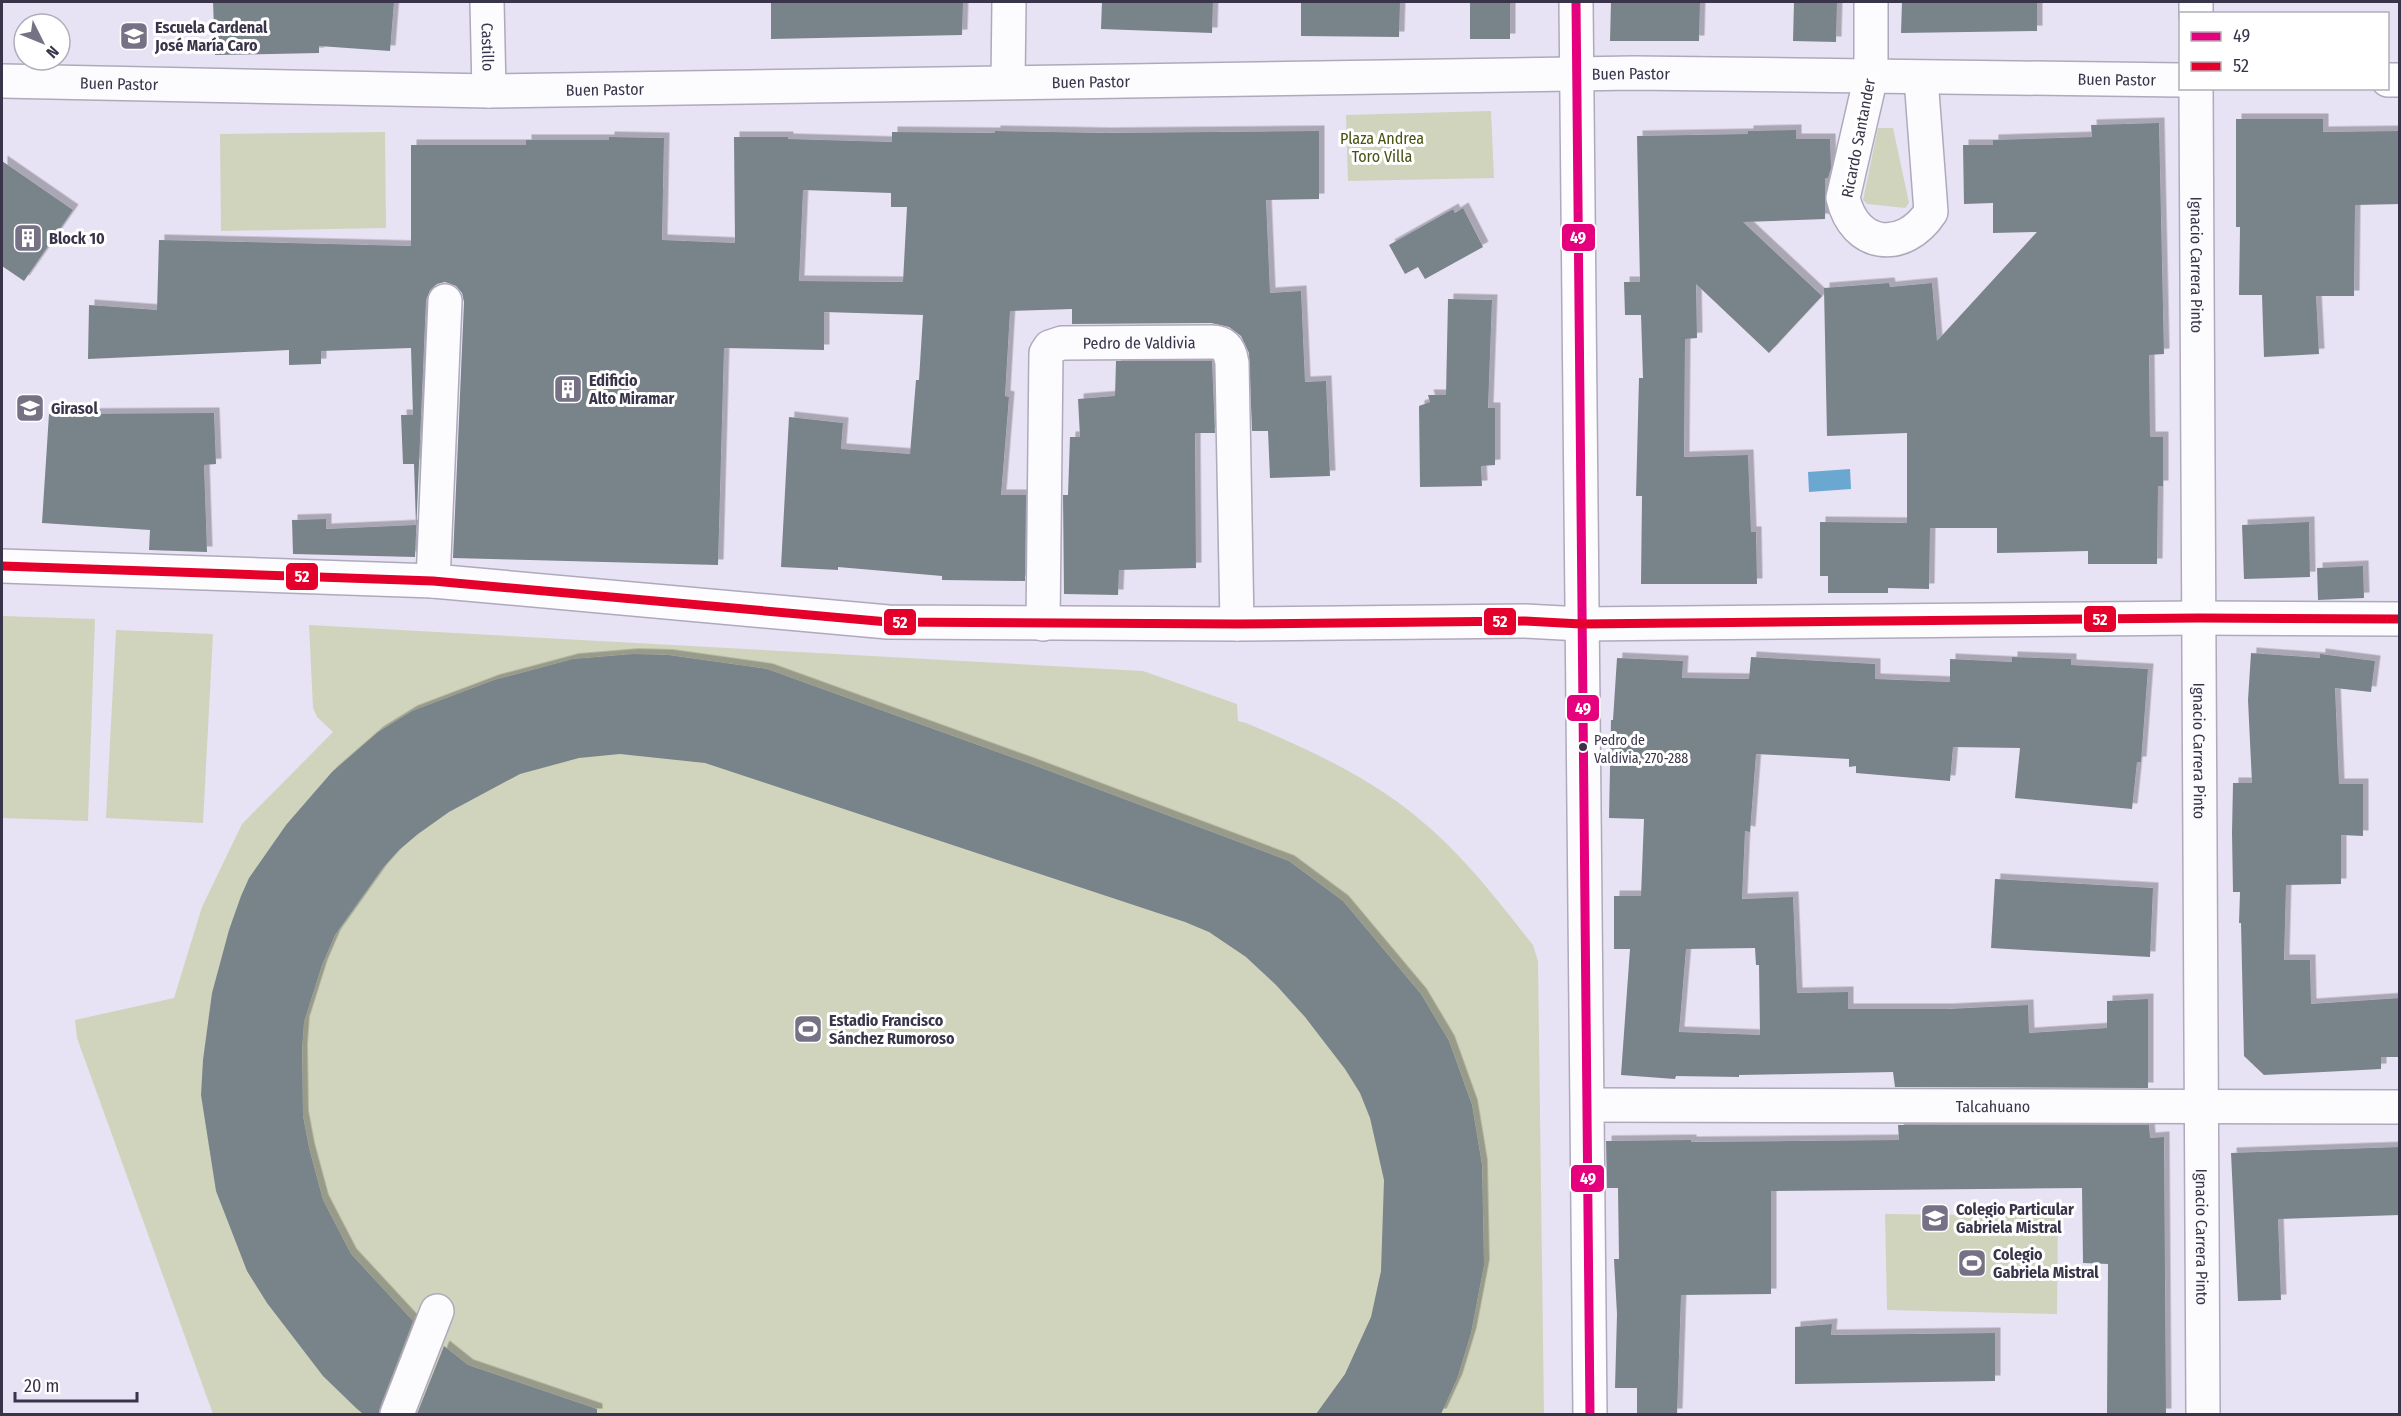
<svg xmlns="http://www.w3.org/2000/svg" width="2401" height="1416" font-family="'Fira Sans Condensed',sans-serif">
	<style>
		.green { fill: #d0d4bc }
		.water { fill: #6ba8d1 }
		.building { fill: #79848a; fill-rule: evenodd; filter: url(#shadow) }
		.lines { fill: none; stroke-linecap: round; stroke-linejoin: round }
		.minor-casing { stroke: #afa9bc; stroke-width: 36 }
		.minor { stroke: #fcfbfe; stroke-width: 33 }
		.bus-1-casing { stroke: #fff; stroke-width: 14 }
		.bus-2-casing { stroke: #fff; stroke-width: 14 }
		.bus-1 { stroke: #e5007d; stroke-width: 9 }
		.bus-2 { stroke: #e4002b; stroke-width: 9 }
		.bus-dot { fill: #3a344a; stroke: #fff; stroke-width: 2 }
		.labels { text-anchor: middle; stroke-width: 6; stroke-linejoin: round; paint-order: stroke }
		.bus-label { font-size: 14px; fill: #3a344a; stroke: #fff; text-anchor: start }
		.poi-label { font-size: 16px; font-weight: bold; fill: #3a344a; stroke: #fff; text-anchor: start }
		.street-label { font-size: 16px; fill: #3a344a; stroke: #fff }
		.park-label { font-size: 16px; fill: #495313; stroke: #fff }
		.line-badge { stroke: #fff; stroke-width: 2 }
		.badge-label { font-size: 16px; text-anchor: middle; font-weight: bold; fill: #fff }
	</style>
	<defs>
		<filter id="shadow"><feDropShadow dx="5.5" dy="-5.5" stdDeviation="0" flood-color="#0004"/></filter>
	</defs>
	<rect width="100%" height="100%" fill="#e8e2f5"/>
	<g class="green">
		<polygon points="1491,111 1494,178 1348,181 1346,115"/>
		<polygon points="1878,128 1893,128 1909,203 1905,208 1867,204 1863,200"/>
		<polygon points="385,132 386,228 221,231 220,134"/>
		<polygon points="2,616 95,619 88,821 2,818"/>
		<path d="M309 625 1143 671 1237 704 1238 721 1246 723C1311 750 1378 781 1431 829 1466 860 1496 898 1525 935L1533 945 1538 961 1544 1414H213L77 1038 75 1020 174 998 202 907 242 824 333 732 317 717 313 708Z"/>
		<polygon points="116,630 213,634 203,823 106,818"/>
		<polygon points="1885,1214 2058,1216 2057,1314 1887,1310"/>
	</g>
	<polygon class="water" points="1850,469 1851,489 1809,492 1808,472"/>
	<g class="building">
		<polygon points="213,2 394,2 390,51 319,46 319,53 215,55"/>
		<polygon points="771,2 963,2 962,35 771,39"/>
		<polygon points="1102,2 1213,2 1212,33 1101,29"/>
		<polygon points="1301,2 1400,2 1399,37 1301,36"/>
		<rect x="1470" y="2" width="40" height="37"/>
		<polygon points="1611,2 1700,2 1699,41 1610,41"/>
		<polygon points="1794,2 1837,2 1836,42 1793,41"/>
		<polygon points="1902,2 2037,2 2037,31 1901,33"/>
		<polygon points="2236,119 2323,119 2323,132 2400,131 2400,204 2355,205 2354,296 2316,296 2319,354 2264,357 2262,295 2239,295 2240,227 2236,227"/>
		<polygon points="2159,123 2164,354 2149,355 2150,437 2163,437 2163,486 2158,486 2157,564 2088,564 2088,551 1997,553 1997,528 1930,528 1929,589 1888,588 1888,593 1828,593 1828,576 1820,576 1820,522 1907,523 1907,433 1827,436 1824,288 1889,283 1890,287 1932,283 1937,341 2037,232 1993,233 1993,203 1964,204 1963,145 1993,145 1993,140 2092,137 2091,125"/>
		<polygon points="1796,130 1796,139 1830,139 1831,168 1828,178 1825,178 1825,219 1743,222 1822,296 1769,353 1696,284 1697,338 1685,339 1684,457 1748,455 1751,532 1756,532 1757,584 1641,584 1642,496 1636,496 1639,378 1643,378 1641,315 1625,315 1624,282 1640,282 1637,136 1748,134 1748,131"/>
		<path d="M995 131 1105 133 1319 131V199L1266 200 1270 293 1301 291 1305 382 1326 381 1330 476 1270 478 1268 431H1252L1249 353 1241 336 1229 327 1211 323 1072 324V309L1010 311 1005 396 1009 397 1001 495H1026L1025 581 942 580V576L838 567V570L781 567 789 417 843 423 841 449 910 454 916 380H919L923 315 824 312V350L724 348 718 565 453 558 464 302 462 293 456 286 445 282 437 284 430 290 426 300 415 557 293 554 292 520 326 519V529L416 525 414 464H403L401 415H413L411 348 321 351V364L289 365V350L88 359 89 305 157 310 159 240 411 246V145H526V140H609V137L664 138 662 240 735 243 734 137H788V139L892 142V132L995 133ZM803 190 891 193V207H907L903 282 799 281Z"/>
		<polygon points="2,161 73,210 24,281 2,266"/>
		<polygon points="1463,208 1483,247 1425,279 1418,267 1405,274 1389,245 1453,209 1455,213"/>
		<polygon points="1448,299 1492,300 1488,408 1495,408 1495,465 1481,466 1482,486 1420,487 1419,406 1430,402 1428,395 1446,395"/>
		<polygon points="1116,361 1212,361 1215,433 1195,433 1196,568 1119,570 1118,595 1064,594 1063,495 1068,495 1070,437 1080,437 1078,399 1115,396"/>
		<polygon points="214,413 216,464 204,465 207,552 149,550 150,530 42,523 49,414"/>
		<polygon points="2309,522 2310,577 2244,579 2242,525"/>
		<polygon points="2363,566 2364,598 2318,600 2317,568"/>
		<polygon points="2251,653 2320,658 2320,654 2375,661 2371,692 2335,688 2339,784 2363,784 2363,836 2341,835 2341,884 2286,885 2284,960 2310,960 2311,1004 2400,998 2400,1057 2381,1057 2381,1069 2264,1075 2244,1056 2241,923 2239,923 2240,892 2233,892 2232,833 2233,783 2252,783 2248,700"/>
		<polygon points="633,654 668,655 767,669 1028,763 1289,861 1343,901 1421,994 1449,1041 1472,1105 1482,1165 1484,1265 1471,1333 1457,1379 1441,1414 1316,1414 1345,1374 1371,1317 1381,1271 1384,1180 1370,1118 1360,1093 1345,1069 1305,1017 1276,985 1246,957 1209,932 1185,922 705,763 620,754 579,758 520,774 449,812 418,834 399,850 382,869 335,935 322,965 304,1022 302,1049 303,1116 309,1148 323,1200 351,1254 413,1321 380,1407 379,1414 363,1414 356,1408 323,1376 267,1303 247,1271 216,1191 201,1095 203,1060 212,993 229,930 241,896 249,878 286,825 332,772 378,732 412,711 494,680 573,659"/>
		<path d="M1751 657 1875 664V679L1950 682V659L2012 662V657L2071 659V665L2148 669 2141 762H2137L2132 809 2015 798 2020 748 1953 747 1950 781 1856 773V766L1849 767V759L1756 754 1750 832 1745 831 1742 899 1793 897 1797 993 1848 992V1009H1948L2028 1005 2029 1033 2107 1028V1001L2148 999V1088L1895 1087 1893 1072 1739 1075V1077L1676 1076 1675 1079 1621 1075 1630 949H1614V896H1641L1644 819 1609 818 1611 720H1613L1617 658 1683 661 1682 678 1749 679ZM1755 948 1756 965H1759L1760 1035 1679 1032 1686 949Z"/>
		<polygon points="1995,879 2153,888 2150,957 1991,948"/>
		<polygon points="1898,1125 2149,1125 2150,1138 2164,1137 2166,1414 2107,1414 2108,1264 2083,1263 2082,1188 1771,1191 1771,1294 1681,1295 1677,1414 1637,1414 1637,1388 1615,1388 1617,1314 1614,1259 1619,1259 1618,1188 1607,1188 1606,1141 1691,1140 1691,1142 1899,1140"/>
		<polygon points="2400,1147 2400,1215 2278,1219 2281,1300 2238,1301 2231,1153"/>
		<polygon points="1832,1324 1831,1335 1995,1333 1995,1381 1795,1384 1795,1327"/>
		<polygon points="444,1346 468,1365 597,1409 597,1414 417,1414"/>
	</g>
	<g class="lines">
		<g class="minor-casing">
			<g id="minor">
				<path id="s1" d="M487 2 489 91"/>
				<polyline points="1576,2 1590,1414"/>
				<path d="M1871 2V76L1843 198C1855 249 1904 253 1931 212L1921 78"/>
				<polyline points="2196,2 2196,14"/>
				<polyline points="2388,80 2400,80"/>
				<path id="s2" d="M2 81 489 91 1634 73 2180 80"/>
				<polyline points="1008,82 1009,2"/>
				<path id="s3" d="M2196 88 2203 1414"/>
				<polyline points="2,566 433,581 888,622 1237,624 1525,621 1581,624 2199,618 2400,619"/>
				<polyline points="433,581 445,301"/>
				<path id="s4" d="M1043 624 1046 353 1050 347 1062 343 1211 342C1225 342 1230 350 1232 363L1237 624"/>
				<path id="s5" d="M1588 1105 2400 1107"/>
				<polyline points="397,1414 437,1311"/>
			</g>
		</g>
		<use href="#minor" class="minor"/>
		<g class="bus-1-casing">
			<polyline id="bus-1" points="1576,2 1590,1414"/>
		</g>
		<g class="bus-2-casing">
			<polyline id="bus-2" points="2,566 433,581 888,622 1237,624 1525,621 1581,624 2199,618 2400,619"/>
		</g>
		<use href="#bus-1" class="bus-1"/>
		<use href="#bus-2" class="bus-2"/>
	</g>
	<defs>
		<g id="school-square" transform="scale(1.5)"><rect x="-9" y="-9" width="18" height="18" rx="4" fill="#777186" stroke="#fff"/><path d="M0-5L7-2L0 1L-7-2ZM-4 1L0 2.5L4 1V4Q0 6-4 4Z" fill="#fff"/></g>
		<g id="building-square" transform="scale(1.5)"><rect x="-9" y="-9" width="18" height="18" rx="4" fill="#777186" stroke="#fff"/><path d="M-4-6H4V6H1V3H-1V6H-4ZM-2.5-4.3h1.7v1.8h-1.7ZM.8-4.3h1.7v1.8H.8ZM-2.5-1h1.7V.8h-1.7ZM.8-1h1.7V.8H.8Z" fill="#fff"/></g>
		<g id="stadium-square" transform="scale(1.5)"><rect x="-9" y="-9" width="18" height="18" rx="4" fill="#777186" stroke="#fff"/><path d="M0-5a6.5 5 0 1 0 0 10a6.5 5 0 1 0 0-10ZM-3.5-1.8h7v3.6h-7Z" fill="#fff"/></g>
	</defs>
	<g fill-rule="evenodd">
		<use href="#school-square" x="134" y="36"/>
		<use href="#building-square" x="28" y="238"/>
		<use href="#building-square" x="568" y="389"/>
		<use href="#school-square" x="30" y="408"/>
		<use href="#stadium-square" x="808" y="1029"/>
		<use href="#school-square" x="1935" y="1218"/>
		<use href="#stadium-square" x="1972" y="1263"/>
	</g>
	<circle class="bus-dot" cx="1583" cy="747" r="5"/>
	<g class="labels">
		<g class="bus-label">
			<text x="1594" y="745">Pedro de<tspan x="1594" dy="18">Valdivia, 270-288</tspan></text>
		</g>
		<g class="poi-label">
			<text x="155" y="33">Escuela Cardenal<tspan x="155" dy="18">José María Caro</tspan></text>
			<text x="49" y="244">Block 10</text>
			<text x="589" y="386">Edificio<tspan x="589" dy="18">Alto Miramar</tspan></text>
			<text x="51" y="414">Girasol</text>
			<text x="829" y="1026">Estadio Francisco<tspan x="829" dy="18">Sánchez Rumoroso</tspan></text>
			<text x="1956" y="1215">Colegio Particular<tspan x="1956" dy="18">Gabriela Mistral</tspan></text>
			<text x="1993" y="1260">Colegio<tspan x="1993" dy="18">Gabriela Mistral</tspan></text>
		</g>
		<g class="street-label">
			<text dy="6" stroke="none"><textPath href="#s1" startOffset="45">Castillo</textPath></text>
			<text dy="6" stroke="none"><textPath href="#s2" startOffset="1629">Buen Pastor</textPath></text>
			<text dy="6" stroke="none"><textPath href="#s2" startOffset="2115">Buen Pastor</textPath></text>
			<text dy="6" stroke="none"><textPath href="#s2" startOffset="1089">Buen Pastor</textPath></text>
			<text dy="6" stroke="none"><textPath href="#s2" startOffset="117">Buen Pastor</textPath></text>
			<text dy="6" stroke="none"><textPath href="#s2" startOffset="603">Buen Pastor</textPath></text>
			<text transform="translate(1858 138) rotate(-79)" y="6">Ricardo Santander</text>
			<text dy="6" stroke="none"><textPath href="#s3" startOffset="177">Ignacio Carrera Pinto</textPath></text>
			<text dy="6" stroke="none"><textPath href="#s4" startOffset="368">Pedro de Valdivia</textPath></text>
			<text dy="6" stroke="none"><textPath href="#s3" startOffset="663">Ignacio Carrera Pinto</textPath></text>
			<text dy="6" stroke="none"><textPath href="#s5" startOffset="405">Talcahuano</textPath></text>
			<text dy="6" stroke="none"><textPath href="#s3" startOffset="1149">Ignacio Carrera Pinto</textPath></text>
		</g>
		<g class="park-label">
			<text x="1382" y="144">Plaza Andrea<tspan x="1382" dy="18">Toro Villa</tspan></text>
		</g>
	</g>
	<g class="line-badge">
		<rect x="1561" y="223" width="35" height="29" rx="6" fill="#e5007d"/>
		<rect x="285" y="562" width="34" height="29" rx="6" fill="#e4002b"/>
		<rect x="2083" y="605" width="34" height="28" rx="6" fill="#e4002b"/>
		<rect x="1483" y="607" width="34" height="29" rx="6" fill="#e4002b"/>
		<rect x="883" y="608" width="34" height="28" rx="6" fill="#e4002b"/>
		<rect x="1566" y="694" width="34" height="28" rx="6" fill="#e5007d"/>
		<rect x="1570" y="1164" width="35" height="29" rx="6" fill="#e5007d"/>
	</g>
	<g class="badge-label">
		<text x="1578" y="243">49</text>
		<text x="302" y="582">52</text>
		<text x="2100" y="625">52</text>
		<text x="1500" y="627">52</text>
		<text x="900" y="628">52</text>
		<text x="1583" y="714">49</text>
		<text x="1588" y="1184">49</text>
	</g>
	<rect width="2401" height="1416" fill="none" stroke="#3a344a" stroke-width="6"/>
	<rect x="2179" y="12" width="210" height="78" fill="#ffffff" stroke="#b0aeb7" stroke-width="1.5"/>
	<rect x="2191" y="32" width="30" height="9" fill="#e5007d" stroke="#b0aeb7" stroke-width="1.5"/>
	<text x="2233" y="42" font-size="18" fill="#3a344a">49</text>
	<rect x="2191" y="62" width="30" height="9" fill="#e4002b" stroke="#b0aeb7" stroke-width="1.5"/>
	<text x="2233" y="72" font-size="18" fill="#3a344a">52</text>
	<g transform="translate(42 42) rotate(133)"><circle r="28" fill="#ffffff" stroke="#b0aeb7" stroke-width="1.5"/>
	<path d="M0-4.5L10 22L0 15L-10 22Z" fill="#777186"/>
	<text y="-9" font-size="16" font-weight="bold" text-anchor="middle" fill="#3a344a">N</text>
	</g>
	<path d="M15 1392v9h122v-9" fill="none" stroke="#3a344a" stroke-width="3"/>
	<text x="24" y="1392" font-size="18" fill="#3a344a" stroke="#ffffff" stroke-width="4.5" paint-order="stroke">20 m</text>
</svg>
